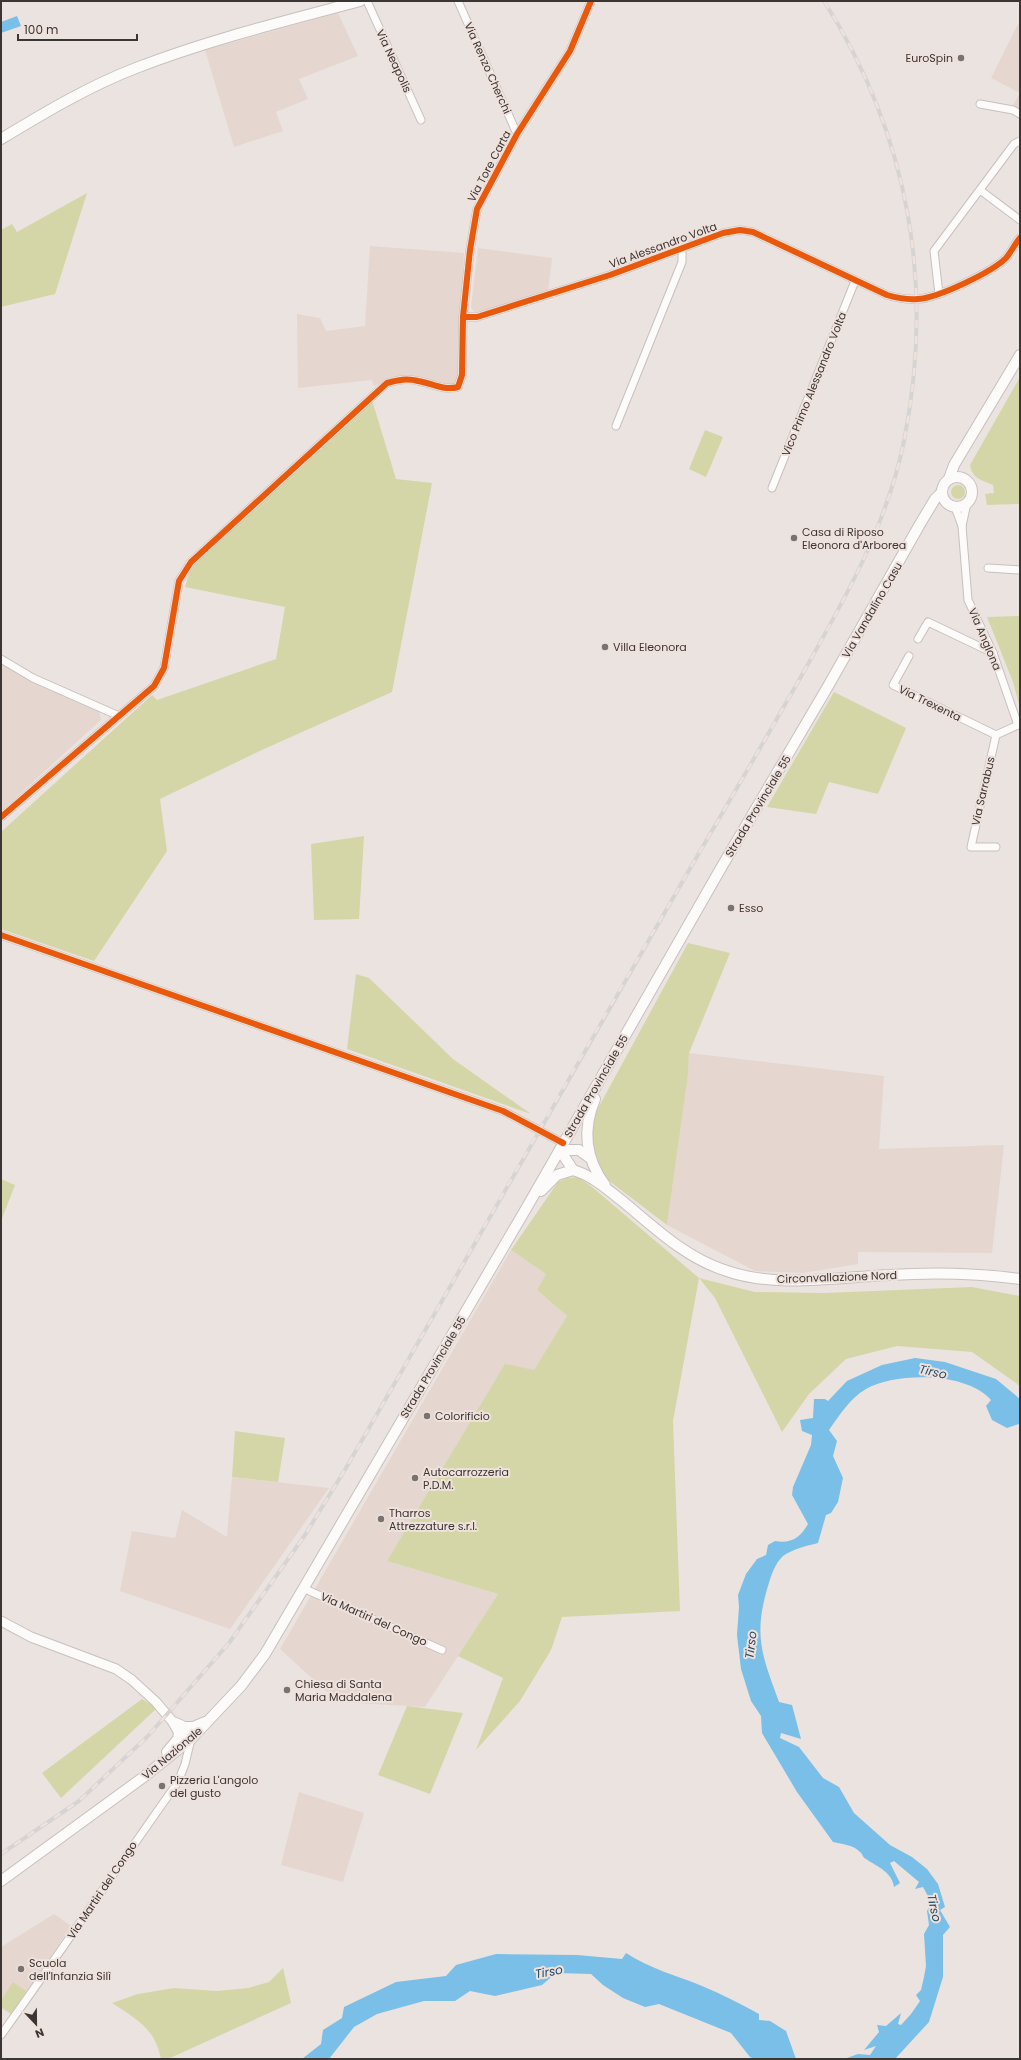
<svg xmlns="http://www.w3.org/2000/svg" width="1021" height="2060" font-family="Poppins,sans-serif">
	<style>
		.built { fill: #e6d6d0 }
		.green { fill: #d4d6a8 }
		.water { fill: #79bfe7 }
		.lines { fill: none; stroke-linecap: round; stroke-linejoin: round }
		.minor-casing { stroke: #c6c0be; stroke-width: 9 }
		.tertiary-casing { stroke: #c6c0be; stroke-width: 11 }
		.secondary-casing { stroke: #c6c0be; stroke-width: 12 }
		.minor { stroke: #fcfbfa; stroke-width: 7 }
		.tertiary { stroke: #fcfbfa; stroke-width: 9 }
		.secondary { stroke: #fcfbfa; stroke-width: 10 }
		.rail-casing { stroke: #d6d4d3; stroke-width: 4 }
		.rail { stroke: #efe1dc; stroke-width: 2.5; stroke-dasharray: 8; stroke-linecap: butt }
		.cycleway-casing { stroke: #efe1dc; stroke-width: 8 }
		.cycleway { stroke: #e8590c; stroke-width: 6 }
		.poi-dot { fill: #797370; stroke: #efe1dc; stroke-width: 1.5 }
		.labels { text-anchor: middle; stroke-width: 4; stroke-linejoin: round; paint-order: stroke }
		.poi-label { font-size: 11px; fill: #3b3634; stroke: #efe1dc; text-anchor: start }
		.street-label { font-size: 11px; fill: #3b3634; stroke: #efe1dc }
		.water-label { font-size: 12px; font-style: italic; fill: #234d66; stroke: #efe1dc }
	</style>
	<rect width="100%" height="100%" fill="#ebe3e0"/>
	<g class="built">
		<polygon points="338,13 358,56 299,79 308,99 276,112 283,131 234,147 205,50"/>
		<polygon points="1020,20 1020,111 1012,107 1020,93 991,78"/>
		<polygon points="370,246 464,253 459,373 454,385 444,387 416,376 394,377 374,386 372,380 298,388 297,314 320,318 326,331 365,326"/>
		<polygon points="478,248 552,258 548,290 480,313 474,312 471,307"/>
		<polygon points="1,665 98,707 101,720 1,811"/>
		<polygon points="689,1053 884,1076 879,1149 1004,1145 992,1253 858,1252 858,1264 803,1273 755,1271 667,1225 688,1075"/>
		<polygon points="511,1250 546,1274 537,1290 567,1316 534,1370 387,1561 498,1594 425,1707 338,1702 280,1649"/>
		<polygon points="232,1477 329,1488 230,1629 120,1591 132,1531 175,1538 182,1510 227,1537"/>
		<polygon points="299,1792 364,1813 343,1882 281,1865"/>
		<polygon points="54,1914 71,1926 12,2015 1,2008 1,1947"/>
	</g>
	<g class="green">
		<polygon points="87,193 55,294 1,307 1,230 12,224 17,232"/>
		<path d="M1020 377V504L987 505 985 494 994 493 993 485C982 480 972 479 970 465Z"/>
		<polygon points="372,400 396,479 432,483 392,692 264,749 160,799 167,851 94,961 1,929 1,832 152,695 157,700 276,659 285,607 185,587 191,567"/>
		<polygon points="705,430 723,437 706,477 689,469"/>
		<circle cx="958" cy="492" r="7"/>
		<polygon points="1020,616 1020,708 1013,682 987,617"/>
		<polygon points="834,692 906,728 878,794 829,782 816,814 767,807"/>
		<polygon points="364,836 359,919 314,920 311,844"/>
		<polygon points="688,943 730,953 689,1053 688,1075 667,1225 604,1177 596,1155 591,1131 597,1110"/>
		<polygon points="356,974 369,978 453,1059 531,1114 347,1049"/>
		<polygon points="578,1177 592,1187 699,1278 755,1292 824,1293 972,1287 1020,1296 1020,1386 972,1352 897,1346 846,1359 809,1394 782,1432 715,1298 699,1278 673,1421 680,1611 562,1617 551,1650 520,1701 476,1750 503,1678 458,1656 498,1594 387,1561 505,1364 534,1370 567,1316 537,1290 546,1274 511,1250 558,1182 567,1178"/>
		<polygon points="1,1179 15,1185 1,1221"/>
		<polygon points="235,1431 285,1438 278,1482 232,1477"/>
		<polygon points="142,1699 157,1708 61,1798 42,1773"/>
		<polygon points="407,1706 463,1713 430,1794 378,1775"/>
		<path d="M283 1968 291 2003 168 2059H161C155 2028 136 2019 112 2003L138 1994 174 1988 217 1991 248 1988 269 1982Z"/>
		<polygon points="13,1982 26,1991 12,2014 1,2007 1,2000"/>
	</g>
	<g class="water">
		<polygon points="17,16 21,26 1,33 1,22"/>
		<path d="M915 1358 945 1362 996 1379 1020 1399V1426L1019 1424 1007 1428 992 1420 986 1406 991 1400C967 1372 896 1372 866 1389 850 1398 839 1416 829 1430L837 1441 833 1456 843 1478 838 1502 831 1513 826 1515 818 1543C806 1546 793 1549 783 1556 775 1563 771 1576 768 1586 753 1636 762 1655 779 1702L792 1705 801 1739 781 1733 780 1738 799 1747 823 1778 839 1787 854 1813 890 1845 912 1857 927 1869 938 1884 945 1907 940 1910 950 1927 943 1935V1977L929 2022 895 2059H844L858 2054 870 2055 876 2046 864 2050 879 2032 877 2025 886 2026 901 2013 898 2024 901 2025 911 2014 920 2001 916 1995 921 1990 924 1977 926 1966 924 1934 929 1925 927 1911 930 1906 929 1898 923 1887 915 1889 919 1882 894 1861 890 1863 900 1883 894 1887C892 1872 878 1867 866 1859 862 1857 863 1854 860 1852 854 1845 842 1844 833 1842L797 1792 762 1733 761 1716 751 1701 741 1669 737 1635 739 1607 738 1595 746 1574 757 1559 766 1555 768 1545 775 1541C791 1544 800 1538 808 1524L792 1495 793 1487 811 1445 812 1435 802 1431 800 1420 813 1418 814 1399H825L828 1401 847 1381 882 1365Z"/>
		<path d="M626 1953C650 1969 676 1975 702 1986 721 1994 741 2004 759 2014V2020L770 2021 786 2031 796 2059H755L750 2057 731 2033 659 2004 645 2007 623 1998 603 1985 591 1974 556 1973 542 1985 495 1996 470 1991 455 2001H424L377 2014 354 2027 329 2059H302L321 2044 323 2030 342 2018 344 2007 396 1982 446 1976 456 1965 496 1954 577 1955 622 1959Z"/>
	</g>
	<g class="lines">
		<g class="minor-casing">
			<g id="minor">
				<polyline points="367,1 421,120"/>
				<polyline points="458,1 517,134"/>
				<polyline points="980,104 1013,110 1020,114"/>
				<polyline points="980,190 1020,220"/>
				<polyline points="939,294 934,251 1014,144 1020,141"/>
				<path d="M463 317H477L610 275 723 233 740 230 753 232 887 295C897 298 907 300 918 299 938 298 992 272 1006 258 1011 252 1015 244 1020 238"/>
				<polyline points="616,426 682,262 682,247"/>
				<polyline points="772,488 855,281"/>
				<polyline points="967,503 962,526 968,600 993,653 1018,725"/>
				<polyline points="955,507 962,526"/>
				<polyline points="988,568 1020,570"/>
				<polyline points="918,639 928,622 993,653"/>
				<polyline points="909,656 893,685 996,735"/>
				<polyline points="1,659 33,678 119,716"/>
				<path d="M1 817 154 686 164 668 179 581 191 562 387 383C398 380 407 378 418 381 432 383 443 391 458 387L462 375 463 317 470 250 477 209 517 134 570 51 591 1"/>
				<polyline points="996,847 971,847 996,735 1018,725"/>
				<polyline points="1,935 503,1111 563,1143"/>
				<polyline points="305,1589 442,1650"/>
				<path d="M1 2035C61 1952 118 1866 178 1782L185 1764 191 1739"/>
			</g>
		</g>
		<g class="tertiary-casing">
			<path id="tertiary" d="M1 1621 31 1637 116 1669 132 1680 156 1702 172 1721 179 1733 185 1738 191 1739C190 1727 182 1725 172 1721"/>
		</g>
		<g class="secondary-casing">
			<g id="secondary">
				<path d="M1 139C44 113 89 86 136 68 208 40 285 21 360 1"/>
				<circle cx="957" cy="492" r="15"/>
				<polyline points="949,479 954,465 1020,355"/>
				<path d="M595 1099C582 1130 585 1158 605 1185"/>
				<path d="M560 1150 573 1170C591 1175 607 1189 621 1200 653 1226 684 1257 724 1270 776 1289 836 1277 890 1275 933 1272 976 1273 1020 1279"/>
				<polyline points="560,1150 579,1150 590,1158"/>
				<polyline points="541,1191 557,1175 573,1170"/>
				<polyline points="186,1727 193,1727 205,1722"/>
				<polyline points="167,1752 178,1739 179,1733"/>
				<polyline points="1,1881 145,1776 191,1739 241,1686 265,1654 527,1207 721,868 827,688 920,524 935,499 942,492"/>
			</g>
		</g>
		<use href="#minor" class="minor"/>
		<use href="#tertiary" class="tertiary"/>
		<use href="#secondary" class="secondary"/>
		<g class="rail-casing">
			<path id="rail" d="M1 1854 79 1801 148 1736 229 1643 305 1535 346 1468C459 1272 570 1075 684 879 724 810 764 742 803 673 845 599 887 525 904 441 935 285 909 136 824 1"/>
		</g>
		<use href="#rail" class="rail"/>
		<g class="cycleway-casing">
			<g id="cycleway">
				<path d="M463 317H477L610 275 723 233 740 230 753 232 887 295C897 298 907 300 918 299 938 298 992 272 1006 258 1011 252 1015 244 1020 238"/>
				<path d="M1 817 154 686 164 668 179 581 191 562 387 383C398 380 407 378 418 381 432 383 443 391 458 387L462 375 463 317 470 250 477 209 517 134 570 51 591 1"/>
				<polyline points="1,935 503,1111 563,1143"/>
			</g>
		</g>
		<use href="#cycleway" class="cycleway"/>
	</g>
	<g class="poi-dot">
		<circle cx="961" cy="58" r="4"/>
		<circle cx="794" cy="538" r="4"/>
		<circle cx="605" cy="647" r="4"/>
		<circle cx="731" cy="908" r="4"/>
		<circle cx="427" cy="1416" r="4"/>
		<circle cx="415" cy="1478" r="4"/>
		<circle cx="381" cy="1519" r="4"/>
		<circle cx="287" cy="1690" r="4"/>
		<circle cx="162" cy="1786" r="4"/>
		<circle cx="21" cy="1969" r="4"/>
	</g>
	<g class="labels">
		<g class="poi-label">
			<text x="953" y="62" text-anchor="end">EuroSpin</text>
			<text x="802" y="536">Casa di Riposo<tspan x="802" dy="13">Eleonora d'Arborea</tspan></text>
			<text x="613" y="651">Villa Eleonora</text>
			<text x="739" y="912">Esso</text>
			<text x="435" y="1420">Colorificio</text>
			<text x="423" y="1476">Autocarrozzeria<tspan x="423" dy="13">P.D.M.</tspan></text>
			<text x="389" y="1517">Tharros<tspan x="389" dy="13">Attrezzature s.r.l.</tspan></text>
			<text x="295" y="1688">Chiesa di Santa<tspan x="295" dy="13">Maria Maddalena</tspan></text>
			<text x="170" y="1784">Pizzeria L'angolo<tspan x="170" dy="13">del gusto</tspan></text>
			<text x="29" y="1967">Scuola<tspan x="29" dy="13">dell'Infanzia Silì</tspan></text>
		</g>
		<g class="street-label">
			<text transform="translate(394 61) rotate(65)" y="4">Via Neapolis</text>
			<text transform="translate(488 68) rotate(66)" y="4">Via Renzo Cherchi</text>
			<text transform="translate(489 166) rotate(-62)" y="4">Via Tore Carta</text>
			<text transform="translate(663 245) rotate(-20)" y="4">Via Alessandro Volta</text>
			<text transform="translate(814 384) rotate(-68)" y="4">Vico Primo Alessandro Volta</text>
			<text transform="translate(872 610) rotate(-60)" y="4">Via Vandalino Casu</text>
			<text transform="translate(985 639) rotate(67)" y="4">Via Anglona</text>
			<text transform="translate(930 703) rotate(26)" y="4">Via Trexenta</text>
			<text transform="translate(983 791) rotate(-77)" y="4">Via Sarrabus</text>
			<text transform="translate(758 806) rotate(-59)" y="4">Strada Provinciale 55</text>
			<text transform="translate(596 1086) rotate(-60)" y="4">Strada Provinciale 55</text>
			<text transform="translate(837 1277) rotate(-2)" y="4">Circonvallazione Nord</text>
			<text transform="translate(433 1367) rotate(-59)" y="4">Strada Provinciale 55</text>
			<text transform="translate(374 1619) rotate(24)" y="4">Via Martiri del Congo</text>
			<text transform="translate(172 1753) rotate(-40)" y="4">Via Nazionale</text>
			<text transform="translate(102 1890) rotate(-56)" y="4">Via Martiri del Congo</text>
		</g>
		<g class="water-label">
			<text transform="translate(933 1372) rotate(13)" y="4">Tirso</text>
			<text transform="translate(751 1645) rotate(-83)" y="4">Tirso</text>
			<text transform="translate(934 1908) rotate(78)" y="4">Tirso</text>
			<text transform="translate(549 1972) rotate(-10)" y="4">Tirso</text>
		</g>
	</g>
	<rect width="1021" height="2060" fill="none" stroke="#3b3634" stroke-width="4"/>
	<g transform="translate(36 2024) rotate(158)" stroke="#efe1dc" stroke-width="3" paint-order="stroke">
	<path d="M0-3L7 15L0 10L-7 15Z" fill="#3b3634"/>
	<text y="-6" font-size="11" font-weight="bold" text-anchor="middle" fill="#3b3634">N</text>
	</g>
	<path d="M18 34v6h119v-6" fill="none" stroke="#3b3634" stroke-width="2"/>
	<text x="24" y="34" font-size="12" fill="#3b3634" stroke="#efe1dc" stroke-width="3" paint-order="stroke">100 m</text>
</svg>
